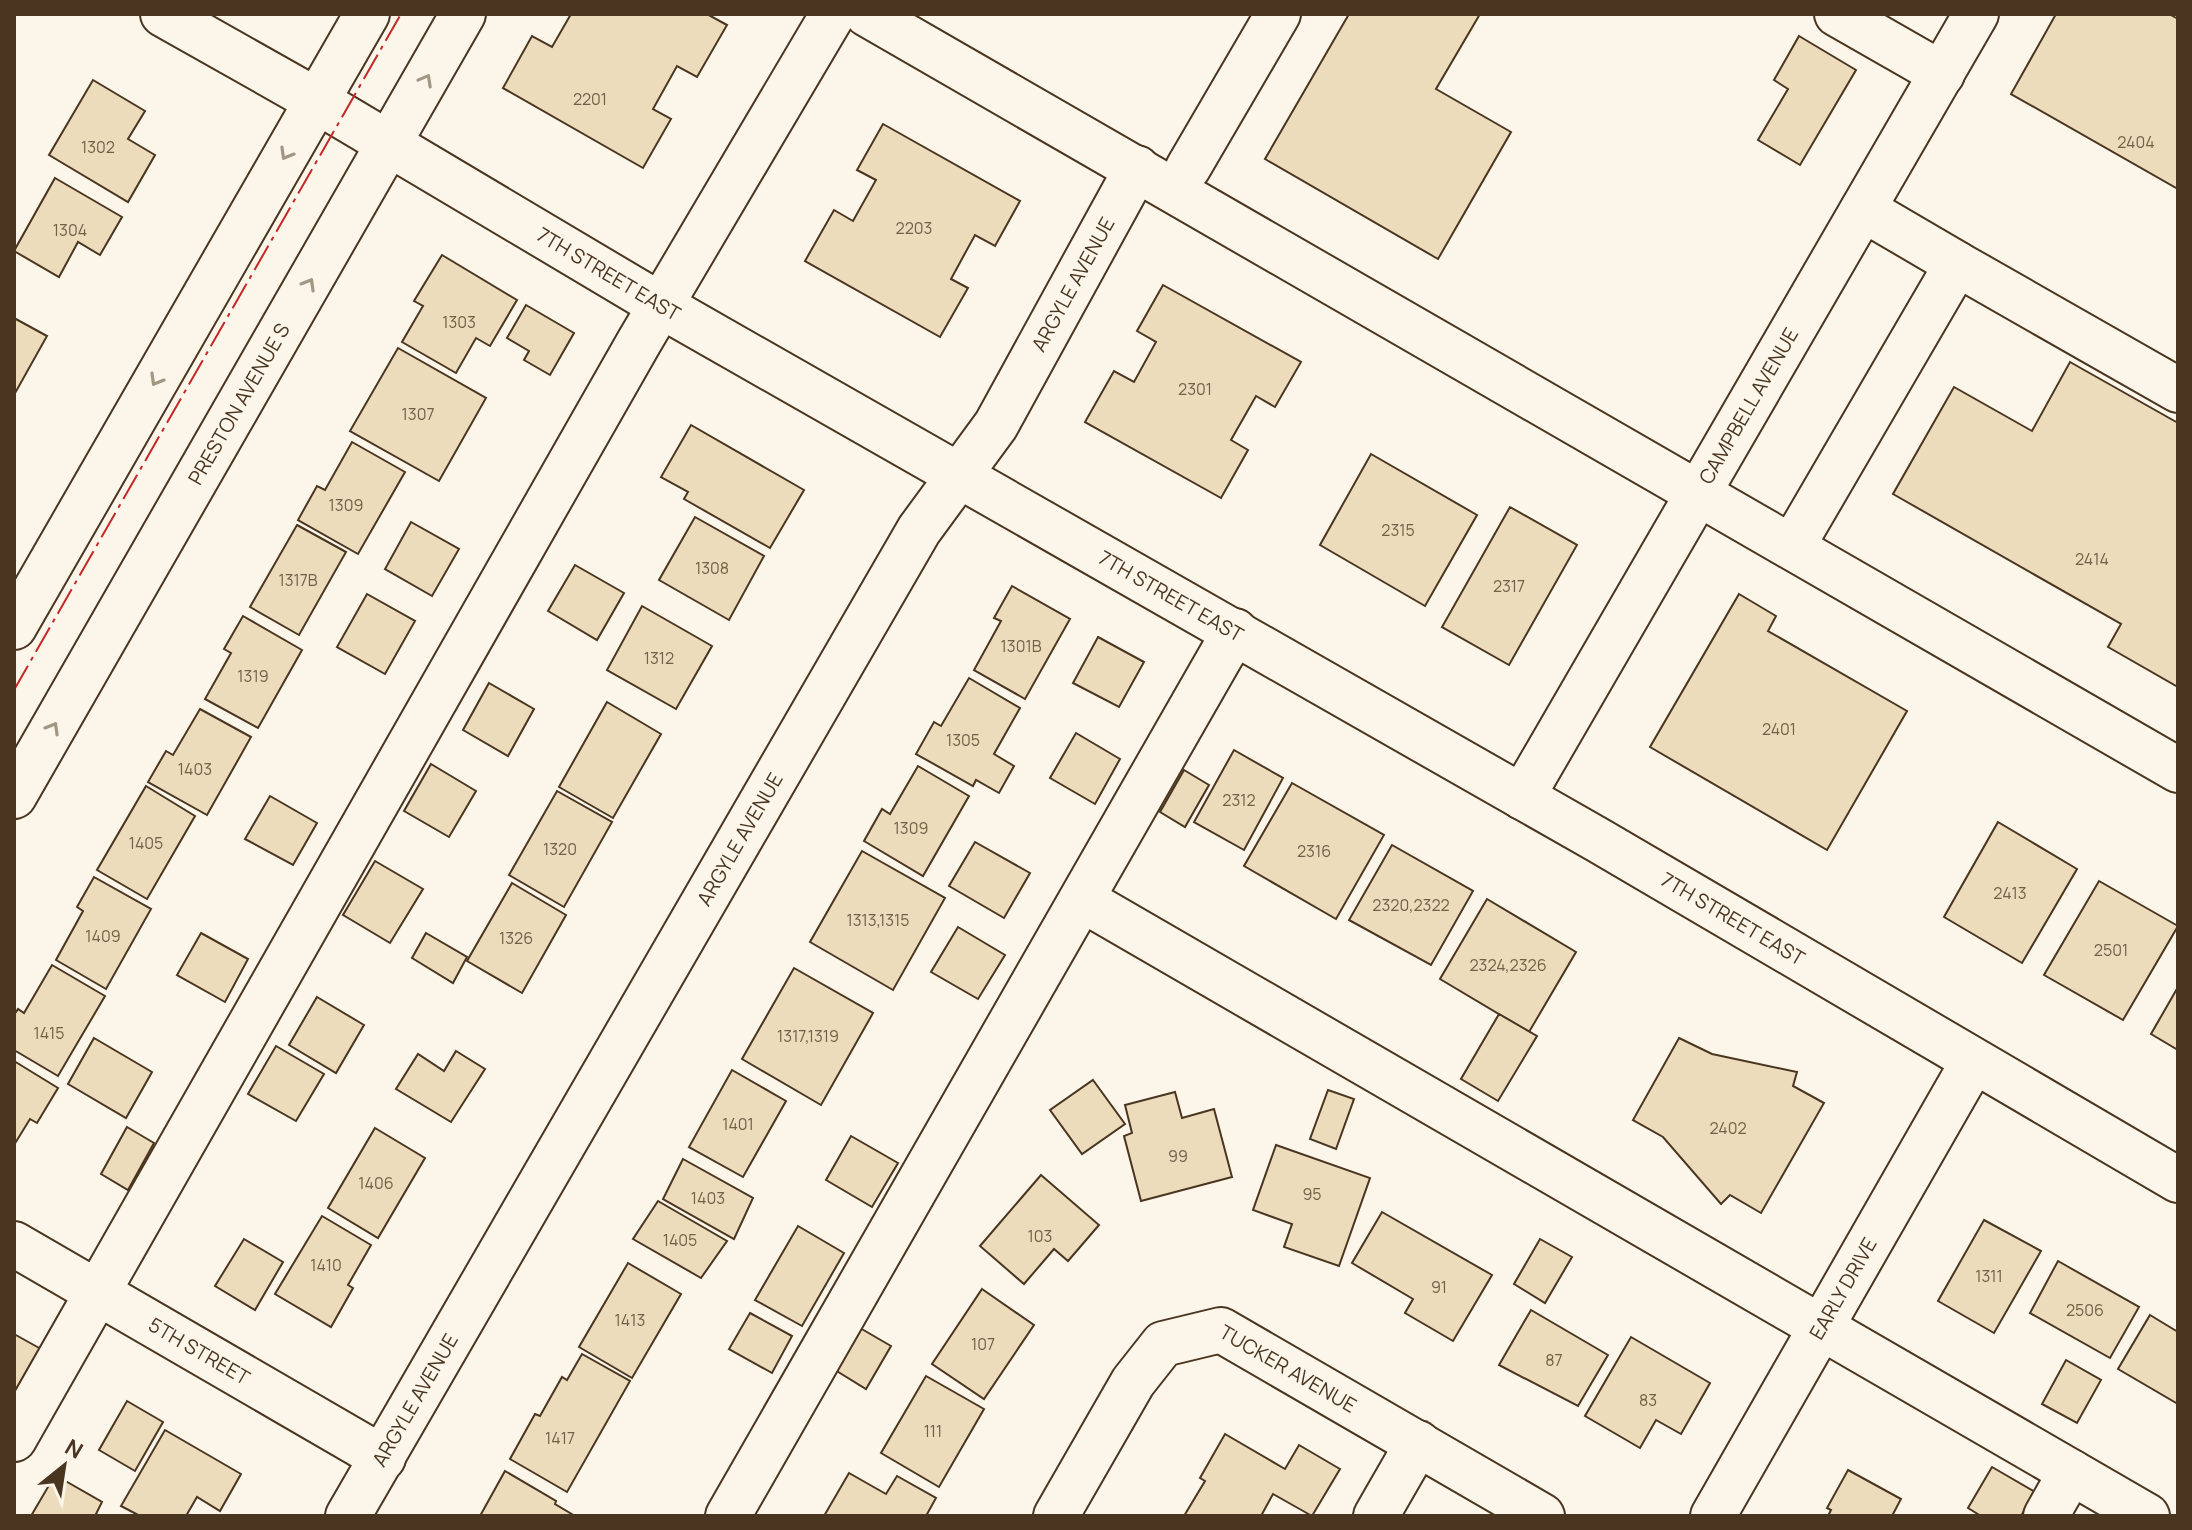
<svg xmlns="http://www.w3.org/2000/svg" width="2192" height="1530" font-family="Manrope,sans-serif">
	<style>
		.building { fill: #ecdcbc; stroke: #4a3520; stroke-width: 2 }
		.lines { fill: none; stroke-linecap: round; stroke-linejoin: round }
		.minor-casing { stroke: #4a3520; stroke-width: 48 }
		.major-casing { stroke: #4a3520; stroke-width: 48 }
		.minor { stroke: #fbf6e9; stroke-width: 44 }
		.major { stroke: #fbf6e9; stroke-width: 44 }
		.power { stroke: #c62828; stroke-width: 2; stroke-dasharray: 28 6 4 6; stroke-linecap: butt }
		.oneway { stroke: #a29684 }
		.labels { text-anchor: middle; stroke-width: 6; stroke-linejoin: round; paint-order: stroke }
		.number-label { font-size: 16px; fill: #725f47 }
		.street-label { font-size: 20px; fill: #4a3520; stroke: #fbf6e9 }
	</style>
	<rect width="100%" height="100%" fill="#fbf6e9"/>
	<g class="building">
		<polygon points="571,14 707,14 727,25 697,77 677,66 653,109 671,119 643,168 503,88 532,36 552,47"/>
		<polygon points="1349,14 1480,14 1436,89 1511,132 1438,259 1265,159"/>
		<polygon points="2056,14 2169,14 2178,19 2178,189 2011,94"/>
		<polygon points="1799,36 1856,70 1800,165 1758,140 1788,89 1774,80"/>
		<polygon points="93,80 145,111 128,139 155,155 128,202 49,155"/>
		<polygon points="883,124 1020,201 995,246 975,235 951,279 968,288 940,337 805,261 834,210 853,221 876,180 857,170"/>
		<polygon points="55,178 122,217 100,255 78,242 59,277 14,251"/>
		<polygon points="442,255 517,300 490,346 476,338 456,373 402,342 423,306 414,301"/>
		<polygon points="1163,285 1301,362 1275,407 1256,396 1231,440 1248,450 1221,498 1085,422 1114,371 1134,382 1156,342 1137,331"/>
		<polygon points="526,305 574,333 550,375 524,360 529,351 507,338"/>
		<polygon points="14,318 47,336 14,395"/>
		<polygon points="398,348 486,398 439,481 350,431"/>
		<polygon points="2070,362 2178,423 2178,687 2108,647 2121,624 1893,494 1954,387 2032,431"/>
		<polygon points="691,425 804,490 770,548 684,499 688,492 661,477"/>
		<polygon points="352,442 405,472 358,554 298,520 317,486 325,490"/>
		<polygon points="1371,454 1477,515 1425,606 1320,545"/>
		<polygon points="1510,507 1577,545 1509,665 1442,627"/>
		<polygon points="695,517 764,556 729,620 659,580"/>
		<polygon points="411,522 459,549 432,596 385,569"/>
		<polygon points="297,525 346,552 299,635 250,607"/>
		<polygon points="575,565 624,593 597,640 548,611"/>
		<polygon points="1012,586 1070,619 1025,699 974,670 1001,621 994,618"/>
		<polygon points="367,594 415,621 385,674 337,647"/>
		<polygon points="1739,594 1776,616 1768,631 1907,711 1827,850 1650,747"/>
		<polygon points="642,606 712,646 676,709 607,670"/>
		<polygon points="243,616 302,650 258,728 205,699 231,653 224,649"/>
		<polygon points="1098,637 1144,662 1119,707 1073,683"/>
		<polygon points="969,678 1020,708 994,754 1014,766 999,793 976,780 973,786 916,754 934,722 941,726"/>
		<polygon points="489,683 534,709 508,756 463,730"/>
		<polygon points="607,702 661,734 613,818 559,787"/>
		<polygon points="200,709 251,737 207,815 148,782 166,751 173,755"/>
		<polygon points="1076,733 1120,759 1095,804 1050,778"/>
		<polygon points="1234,750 1283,778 1244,850 1194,822"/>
		<polygon points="431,764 476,791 449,837 404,811"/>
		<polygon points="918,766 969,796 923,876 864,841 882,809 890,814"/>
		<polygon points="1184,770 1209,785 1185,827 1160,812"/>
		<polygon points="1292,783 1384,835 1336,919 1244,866"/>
		<polygon points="146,786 195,816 147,899 97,870"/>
		<polygon points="557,791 612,822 564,907 509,875"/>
		<polygon points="270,796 317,823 293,865 245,839"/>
		<polygon points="1998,822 2077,869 2022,963 1944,917"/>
		<polygon points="975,842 1030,873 1004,918 949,886"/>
		<polygon points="1392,845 1473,891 1431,965 1349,920"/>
		<polygon points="862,851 945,898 893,990 810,942"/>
		<polygon points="375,861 423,889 390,943 343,915"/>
		<polygon points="94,877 151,909 106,989 56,960 83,911 77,907"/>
		<polygon points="2099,881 2178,926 2123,1020 2044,975"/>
		<polygon points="512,883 566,915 522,993 467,961"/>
		<polygon points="1487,899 1576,952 1529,1032 1440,979"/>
		<polygon points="958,927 1005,955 978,999 931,972"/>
		<polygon points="201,933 248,959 225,1002 177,975"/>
		<polygon points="426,933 467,957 453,983 412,958"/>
		<polygon points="52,965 105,996 58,1076 14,1050 14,1015 18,1009 24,1013"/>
		<polygon points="794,968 873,1013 821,1105 742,1059"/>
		<polygon points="2178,987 2178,1050 2151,1034"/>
		<polygon points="317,997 364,1025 336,1073 289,1045"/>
		<polygon points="1499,1014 1537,1036 1498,1101 1461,1079"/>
		<polygon points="94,1038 152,1072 126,1118 68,1084"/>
		<polygon points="1679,1038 1712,1054 1797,1072 1793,1086 1824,1103 1761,1213 1730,1195 1721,1204 1663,1137 1633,1120"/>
		<polygon points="276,1046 324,1074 296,1121 248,1094"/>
		<polygon points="456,1051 485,1069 451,1122 396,1089 418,1054 444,1071"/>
		<polygon points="14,1061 58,1088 37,1123 30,1119 14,1145"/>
		<polygon points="732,1070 786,1101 743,1177 689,1147"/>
		<polygon points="1093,1080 1125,1124 1082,1154 1050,1110"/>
		<polygon points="1328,1090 1354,1099 1336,1149 1310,1139"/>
		<polygon points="1175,1092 1182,1118 1214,1109 1232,1177 1141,1201 1124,1136 1132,1133 1125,1105"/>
		<polygon points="127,1127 154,1143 128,1190 101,1174"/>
		<polygon points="375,1128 425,1158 378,1238 328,1208"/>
		<polygon points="851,1136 898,1163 872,1207 826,1180"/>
		<polygon points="1276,1145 1370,1178 1339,1266 1284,1247 1292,1224 1253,1210"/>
		<polygon points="683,1159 753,1198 734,1239 663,1199"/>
		<polygon points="1041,1175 1099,1225 1068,1261 1054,1249 1024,1284 980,1246"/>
		<polygon points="658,1201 727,1241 701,1278 633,1239"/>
		<polygon points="1382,1212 1492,1275 1453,1341 1405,1313 1413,1299 1352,1263"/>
		<polygon points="322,1216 371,1245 348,1285 353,1288 331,1327 275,1294"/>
		<polygon points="1984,1220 2041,1251 1994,1333 1938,1301"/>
		<polygon points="798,1226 844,1253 802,1326 755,1300"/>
		<polygon points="244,1239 283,1262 255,1310 215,1286"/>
		<polygon points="1540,1239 1572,1257 1545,1303 1514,1284"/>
		<polygon points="2058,1261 2139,1307 2110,1358 2030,1313"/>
		<polygon points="628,1263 681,1294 632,1378 579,1347"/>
		<polygon points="982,1289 1034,1325 984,1399 932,1364"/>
		<polygon points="1531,1310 1608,1355 1578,1406 1499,1365"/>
		<polygon points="750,1313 792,1336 772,1373 729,1349"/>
		<polygon points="2150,1315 2178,1332 2178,1404 2118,1369"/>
		<polygon points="860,1328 891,1346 866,1389 835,1370"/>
		<polygon points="14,1334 41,1349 15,1392 14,1392"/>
		<polygon points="1631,1337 1710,1383 1681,1434 1656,1420 1640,1448 1585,1416"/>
		<polygon points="582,1354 630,1381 567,1492 510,1459 535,1414 540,1416 562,1377 567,1380"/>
		<polygon points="2066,1360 2101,1380 2077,1423 2042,1404"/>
		<polygon points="926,1376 984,1409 939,1487 881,1453"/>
		<polygon points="127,1401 163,1422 135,1471 99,1450"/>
		<polygon points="165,1430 241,1474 220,1511 197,1497 186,1516 140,1516 121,1506"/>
		<polygon points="1225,1434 1285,1469 1299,1445 1340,1469 1312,1516 1273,1494 1261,1516 1184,1516 1205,1481 1200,1478"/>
		<polygon points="1992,1467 2035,1492 2021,1516 1981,1516 1968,1508"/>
		<polygon points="1848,1470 1901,1499 1892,1516 1828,1516 1831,1510 1827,1508"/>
		<polygon points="505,1471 556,1501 555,1504 575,1516 480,1516"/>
		<polygon points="849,1473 886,1494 897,1476 936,1498 926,1516 824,1516"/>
		<polygon points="55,1475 102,1502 95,1516 31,1516"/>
	</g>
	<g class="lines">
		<g class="minor-casing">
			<g id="minor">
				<path id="s1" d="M163 14 317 101 660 305 1598 840 2178 1180"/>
				<polyline points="867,14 2178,770"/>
				<polyline points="1837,14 1942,74"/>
				<polyline points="1188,168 1278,14"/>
				<polyline points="1957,264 2178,390"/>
				<polyline points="1792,547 1957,264 1863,209"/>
				<path id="s2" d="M1522 797 1976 14"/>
				<polyline points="1083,900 2147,1516"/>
				<path id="s3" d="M14 1244 383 1458"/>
				<polyline points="14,1439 639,342 833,14"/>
				<path id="s4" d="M348 1516 919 530 996 425 1137 168"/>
				<polyline points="728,1516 1235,631"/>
				<path id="s5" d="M1056 1516 1133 1382 1163 1344 1221 1330 1542 1516"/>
				<polyline points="1376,1516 1418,1443"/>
				<path id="s6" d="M1713 1516 1973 1062"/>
				<polyline points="2046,1516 2071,1472"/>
			</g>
		</g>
		<g class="major-casing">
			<g id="major">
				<polyline points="14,627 367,14"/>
				<path id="s7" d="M14 796 463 14"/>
			</g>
		</g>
		<use href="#minor" class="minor"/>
		<use href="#major" class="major"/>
		<polyline class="power" points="14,690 401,14"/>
	</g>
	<defs><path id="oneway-chevron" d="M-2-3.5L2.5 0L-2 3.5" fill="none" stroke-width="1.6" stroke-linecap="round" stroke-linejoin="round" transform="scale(2)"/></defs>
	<g class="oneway">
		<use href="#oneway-chevron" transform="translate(426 80) rotate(-61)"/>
		<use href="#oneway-chevron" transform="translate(286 154) rotate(120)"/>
		<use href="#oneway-chevron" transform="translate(309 284) rotate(-60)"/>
		<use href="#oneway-chevron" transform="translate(156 380) rotate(120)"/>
		<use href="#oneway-chevron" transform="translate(53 728) rotate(-60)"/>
	</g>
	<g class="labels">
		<g class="number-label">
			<text x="590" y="105">2201</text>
			<text x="2136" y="148">2404</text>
			<text x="98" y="153">1302</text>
			<text x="914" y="234">2203</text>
			<text x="70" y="236">1304</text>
			<text x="459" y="328">1303</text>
			<text x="1195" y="395">2301</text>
			<text x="418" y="420">1307</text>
			<text x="346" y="511">1309</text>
			<text x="1398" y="536">2315</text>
			<text x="2092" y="565">2414</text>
			<text x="712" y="574">1308</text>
			<text x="298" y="586">1317B</text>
			<text x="1509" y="592">2317</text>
			<text x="1021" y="652">1301B</text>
			<text x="659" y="664">1312</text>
			<text x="253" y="682">1319</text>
			<text x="1779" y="735">2401</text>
			<text x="963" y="746">1305</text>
			<text x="195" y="775">1403</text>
			<text x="1239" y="806">2312</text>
			<text x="911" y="834">1309</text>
			<text x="146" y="849">1405</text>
			<text x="560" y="855">1320</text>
			<text x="1314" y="857">2316</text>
			<text x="2010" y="899">2413</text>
			<text x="1411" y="911">2320,2322</text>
			<text x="878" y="926">1313,1315</text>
			<text x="103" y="942">1409</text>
			<text x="516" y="944">1326</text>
			<text x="2111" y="956">2501</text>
			<text x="1508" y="971">2324,2326</text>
			<text x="49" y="1039">1415</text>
			<text x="808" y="1042">1317,1319</text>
			<text x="738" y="1130">1401</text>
			<text x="1728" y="1134">2402</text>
			<text x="1178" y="1162">99</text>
			<text x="376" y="1189">1406</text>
			<text x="1312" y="1200">95</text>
			<text x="708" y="1204">1403</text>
			<text x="1040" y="1242">103</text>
			<text x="680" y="1246">1405</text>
			<text x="326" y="1271">1410</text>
			<text x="1989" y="1282">1311</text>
			<text x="1439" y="1293">91</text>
			<text x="2085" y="1316">2506</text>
			<text x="630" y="1326">1413</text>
			<text x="983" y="1350">107</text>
			<text x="1554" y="1366">87</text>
			<text x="1648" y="1406">83</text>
			<text x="933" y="1437">111</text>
			<text x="560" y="1444">1417</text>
		</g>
		<g class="street-label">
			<text dy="7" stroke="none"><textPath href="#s1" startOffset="516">7TH STREET EAST</textPath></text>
			<text dy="7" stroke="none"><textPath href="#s4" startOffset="1430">ARGYLE AVENUE</textPath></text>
			<text dy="7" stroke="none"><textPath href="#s7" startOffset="452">PRESTON AVENUE S</textPath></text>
			<text dy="7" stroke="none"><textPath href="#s2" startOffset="452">CAMPBELL AVENUE</textPath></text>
			<text dy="7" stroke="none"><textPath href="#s1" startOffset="1164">7TH STREET EAST</textPath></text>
			<text dy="7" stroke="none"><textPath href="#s4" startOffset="782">ARGYLE AVENUE</textPath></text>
			<text dy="7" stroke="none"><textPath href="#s1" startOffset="1812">7TH STREET EAST</textPath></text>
			<text dy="7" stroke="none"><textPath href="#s6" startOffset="262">EARLY DRIVE</textPath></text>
			<text dy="7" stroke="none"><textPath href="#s3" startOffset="214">5TH STREET</textPath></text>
			<text dy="7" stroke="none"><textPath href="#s5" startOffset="340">TUCKER AVENUE</textPath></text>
			<text dy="7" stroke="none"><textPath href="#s4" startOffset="134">ARGYLE AVENUE</textPath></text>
		</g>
	</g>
	<rect width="2192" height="1530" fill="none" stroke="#4a3520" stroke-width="32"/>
	<g transform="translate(64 1466) rotate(30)" stroke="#fbf6e9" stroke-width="6" paint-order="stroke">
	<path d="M0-6L14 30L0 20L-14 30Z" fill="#4a3520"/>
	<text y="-12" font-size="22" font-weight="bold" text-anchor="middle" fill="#4a3520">N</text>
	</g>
</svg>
